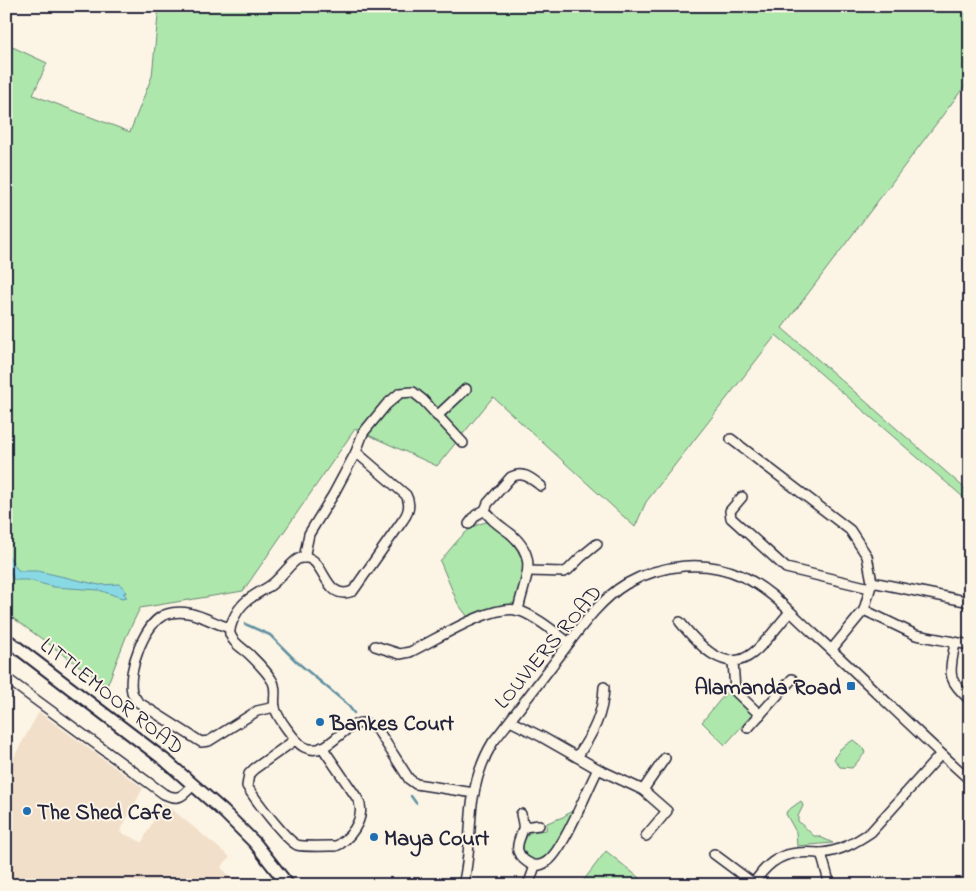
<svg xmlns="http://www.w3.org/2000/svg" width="976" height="891" font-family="'Indie Flower',sans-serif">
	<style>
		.built { fill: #f2dfca }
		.green { fill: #aee7ab; stroke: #688473 }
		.water { fill: #89d9e5; stroke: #6090a1 }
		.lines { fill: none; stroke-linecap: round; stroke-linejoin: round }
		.stream { stroke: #6090a1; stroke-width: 2.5 }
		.minor-casing { stroke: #22223b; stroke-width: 12 }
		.major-casing { stroke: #22223b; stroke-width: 15 }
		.minor { stroke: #fcf5e5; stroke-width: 9 }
		.major { stroke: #fcf5e5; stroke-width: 11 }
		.poi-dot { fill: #1f6fb2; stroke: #fcf5e5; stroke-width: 2 }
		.labels { text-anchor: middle; stroke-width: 4; stroke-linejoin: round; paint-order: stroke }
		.street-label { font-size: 22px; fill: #22223b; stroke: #fcf5e5 }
		.poi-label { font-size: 22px; font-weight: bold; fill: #22223b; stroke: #fcf5e5; text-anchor: start }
	</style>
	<rect width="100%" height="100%" fill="#fcf5e5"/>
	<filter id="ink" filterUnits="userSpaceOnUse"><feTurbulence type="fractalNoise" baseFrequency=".02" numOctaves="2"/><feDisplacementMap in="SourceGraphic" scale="10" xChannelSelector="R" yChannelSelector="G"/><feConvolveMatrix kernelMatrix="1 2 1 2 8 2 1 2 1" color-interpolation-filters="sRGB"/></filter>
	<g filter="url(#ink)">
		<polygon class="built" points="39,712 143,788 120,832 142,842 163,802 230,857 221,867 230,877 244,877 260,880 264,885 6,885 6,771"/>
		<g class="green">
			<polygon points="159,6 970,6 970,79 782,328 970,493 970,503 776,335 646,502 635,527 493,397 437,466 355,429 243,591 140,608 126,637 107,686 6,613 6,44 47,63 33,95 130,132 152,76"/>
			<path d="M487 522C513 540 532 557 519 591 517 596 516 601 513 605L485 611 468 617 458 604 440 561C454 546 466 525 487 522Z"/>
			<polygon points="729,689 752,715 725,745 702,722"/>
			<polygon points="853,740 863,748 865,753 852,768 840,767 834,759 840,749"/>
			<polygon points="801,801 803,806 798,816 798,821 814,836 818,836 833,843 797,846 796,832 786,814 787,811"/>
			<path d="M576 808C569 820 553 861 538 862 534 862 530 860 527 858 520 848 523 841 530 832L546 830 547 823 563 817Z"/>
			<polygon points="606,851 648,885 580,885"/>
		</g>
		<polygon class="water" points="6,551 16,568 20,571 38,571 99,585 119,584 124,588 126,593 123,593 127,597 122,598 99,590 54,587 28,580 14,580 6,564"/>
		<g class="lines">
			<g class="stream">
				<polyline points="245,624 270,635 297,662 347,704 354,713"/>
				<polyline points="411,796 416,803"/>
			</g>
			<g class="minor-casing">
				<g id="minor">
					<polyline points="437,416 466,389"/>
					<polyline points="731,439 850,530 867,556 872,582 864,610 832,649"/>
					<path d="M356 452 406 495C411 504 409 512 403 520L353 591C321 604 326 548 298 559 290 563 279 581 268 587 252 597 241 601 233 620 231 625 229 629 230 634 233 643 242 648 248 653 257 662 267 671 273 682 277 691 273 699 275 708 277 717 296 743 304 747 334 762 349 701 379 732L409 779 416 784 474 793"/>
					<polyline points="742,497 730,511 731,518 786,568 870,588"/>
					<path d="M485 510C490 520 502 527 511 534 541 560 523 581 518 611"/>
					<path d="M469 524 476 515 485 510 488 503 511 477C523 471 531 478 541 486"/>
					<polyline points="304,558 309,534 333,495 356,452 363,433 386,405 400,393 413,392 423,400 463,443"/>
					<polyline points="528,571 564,572 568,570 581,557 597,544"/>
					<polyline points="872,582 970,602"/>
					<polyline points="864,610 916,635 970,645"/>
					<path d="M680 622C697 643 725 676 753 653 767 642 778 625 790 612"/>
					<path d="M230 628C209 622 190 607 167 614 145 620 127 671 132 692 133 695 136 699 138 702L201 742 209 741 257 711 275 707"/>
					<path d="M955 643C950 673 945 678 970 700"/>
					<path d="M375 646 400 654 410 652C436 640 488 605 517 610 533 614 556 633 569 643"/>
					<polyline points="733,661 735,691 760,715"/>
					<path d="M6 678 164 794C179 801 183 796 193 785"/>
					<polyline points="510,721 542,737 598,769 643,790 667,811 646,836"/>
					<polyline points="748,728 792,679"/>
					<path d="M295 740 254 769 249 774 247 786C254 798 285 839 297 845 303 847 328 846 336 846L340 844C354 834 367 814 357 798L322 747"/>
					<path d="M577 757C593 733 603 715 604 687"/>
					<polyline points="643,790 665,758"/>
					<path d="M521 814C522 819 524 825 523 829 521 837 516 843 518 851 520 857 526 862 531 864 537 867 544 864 549 860 565 846 587 790 598 769"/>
					<polyline points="524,827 539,825"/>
					<polyline points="821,853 830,885"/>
					<polyline points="714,854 753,883"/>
					<path d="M463 885C470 858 469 831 472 804 475 783 482 760 493 742 516 713 538 684 560 655 579 630 599 600 626 584 661 564 706 559 742 576 770 589 791 613 813 633 866 681 916 732 970 780"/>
					<polyline points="527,885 530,880 535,866"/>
					<path d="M753 885C763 868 778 854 798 853 806 852 814 853 822 853 841 851 856 842 871 832L941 754"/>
				</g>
			</g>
			<g class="major-casing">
				<polyline id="major" points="6,639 166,761 224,812 255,843 288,885"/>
			</g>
			<use href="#minor" class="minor"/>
			<use href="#major" class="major"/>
		</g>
	</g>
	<g class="poi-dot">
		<rect x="846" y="681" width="10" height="10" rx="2.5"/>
		<circle cx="320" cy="722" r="5"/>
		<circle cx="27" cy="811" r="5"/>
		<circle cx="374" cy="837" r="5"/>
	</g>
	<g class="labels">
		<g class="street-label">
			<text transform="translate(547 646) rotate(-50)" y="8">LOUVIERS ROAD</text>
			<text transform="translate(113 695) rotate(38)" y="8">LITTLEMOOR ROAD</text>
		</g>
		<g class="poi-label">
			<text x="841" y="694" text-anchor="end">Alamanda Road</text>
			<text x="330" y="730">Bankes Court</text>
			<text x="37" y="819">The Shed Cafe</text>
			<text x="384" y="845">Maya Court</text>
		</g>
	</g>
	<rect width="976" height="891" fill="none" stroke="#fcf5e5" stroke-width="25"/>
	<rect x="12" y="12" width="951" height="866" fill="none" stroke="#22223b" stroke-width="2" filter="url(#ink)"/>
</svg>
